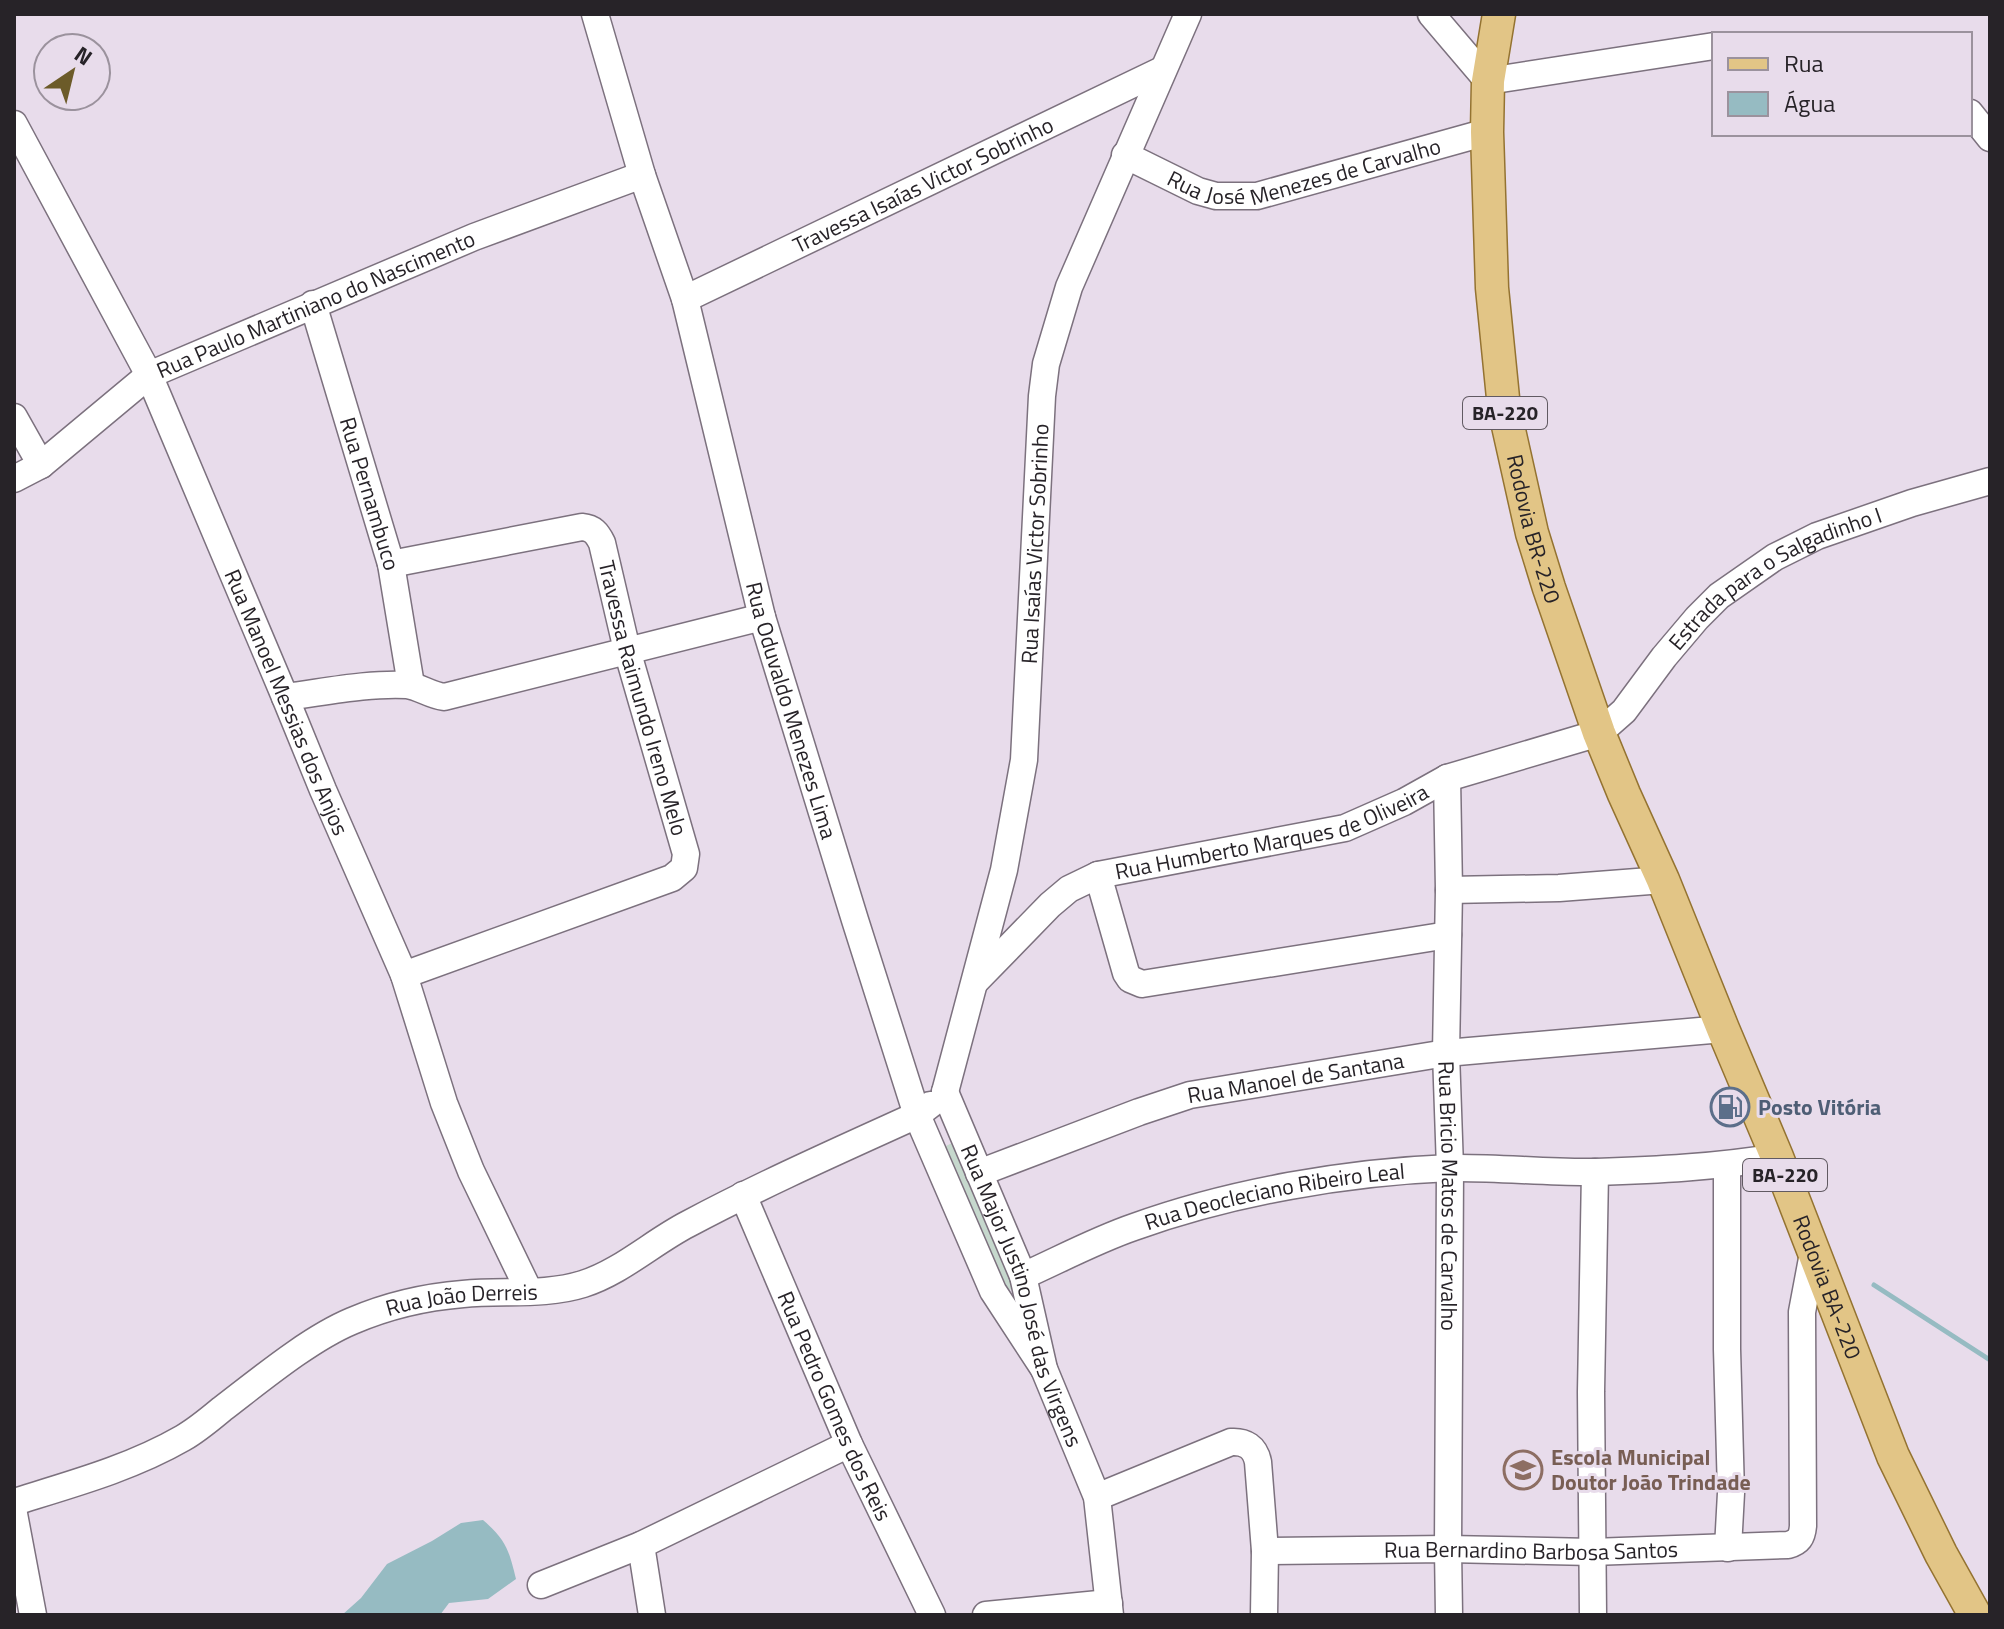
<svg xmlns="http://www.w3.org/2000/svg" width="2004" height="1629" font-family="'Titillium Web',sans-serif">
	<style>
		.green { fill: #c6d8cd }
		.water { fill: #96bbc2 }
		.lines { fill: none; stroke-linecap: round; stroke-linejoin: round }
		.stream { stroke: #96bbc2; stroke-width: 5 }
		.minor-casing { stroke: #7c717e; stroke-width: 29 }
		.major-casing { stroke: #947331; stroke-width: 35 }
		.minor { stroke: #fff; stroke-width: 26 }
		.major { stroke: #e2c586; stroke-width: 32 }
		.labels { text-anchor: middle; stroke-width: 6; stroke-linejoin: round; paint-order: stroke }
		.shield { fill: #e8dceb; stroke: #615a62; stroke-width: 2 }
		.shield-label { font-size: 20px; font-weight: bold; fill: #272328 }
		.street-label { font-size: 22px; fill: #272328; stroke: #e8dceb }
		.service-label { font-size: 22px; font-weight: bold; fill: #4e5e75; stroke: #e8dceb; text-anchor: start }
		.education-label { font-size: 22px; font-weight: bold; fill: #785e54; stroke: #e8dceb; text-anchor: start }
	</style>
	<rect width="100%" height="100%" fill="#e8dceb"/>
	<polygon class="green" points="952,1143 1014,1288 1002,1293 940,1149"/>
	<path class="water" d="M483 1520C506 1540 509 1550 516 1579L488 1599 449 1603 440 1615H342L361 1598 387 1564 432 1541 461 1523Z"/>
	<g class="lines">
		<polyline class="stream" points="1874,1285 1990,1360"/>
		<g class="minor-casing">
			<g id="minor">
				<path id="s1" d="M595 14 642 175 685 299 762 617 855 920 917 1115 993 1291 1044 1369"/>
				<polyline points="1431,14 1488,81 1714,46"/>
				<polyline points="1970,113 1990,138"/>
				<path id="s2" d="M14 124 149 375 285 697 323 790 404 975 444 1103 471 1171 529 1291"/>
				<path id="s3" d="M1125 155 1198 191 1216 196H1257L1487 132"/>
				<path id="s4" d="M685 299 1162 70"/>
				<path id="s5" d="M313 304 391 564 411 685"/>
				<polyline points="14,417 41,465"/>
				<path id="s6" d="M14 479 41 465 149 375 474 237 642 175"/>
				<path id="s7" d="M391 564 582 527C593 528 597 533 602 543L627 650 686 854 684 868 672 878 404 975"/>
				<path d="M285 697C325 692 367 683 407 685 418 686 430 695 444 697L762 617"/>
				<path id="s8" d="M1447 778 1449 890 1446 1053 1450 1168 1448 1549 1449 1615"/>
				<polyline points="1098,875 1126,973 1130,979 1142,984 1448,935"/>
				<polyline points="1449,890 1559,888 1663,880"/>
				<path id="s9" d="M975 982 1050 905 1069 889 1098 875 1345 828 1404 802 1447 778 1599 733 1624 711 1664 657 1697 618 1719 596 1775 557 1817 536 1912 503 1990 481"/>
				<path id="s10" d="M945 1092 1004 870 1024 760 1042 396 1046 364 1069 287 1188 14"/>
				<path id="s11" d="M945 1092 1023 1276 1044 1369 1097 1497 1110 1615"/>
				<polyline points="1727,1165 1727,1349 1731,1493 1728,1548"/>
				<path id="s12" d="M979 1173 1139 1112 1190 1095 1446 1053 1723 1029"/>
				<path id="s13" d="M743 1195 849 1444 932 1615"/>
				<path id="s14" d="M1023 1276C1059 1260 1096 1240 1134 1227 1231 1192 1347 1172 1450 1168 1498 1167 1547 1173 1596 1172 1656 1170 1717 1167 1777 1157"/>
				<path d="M1097 1497 1231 1442C1245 1441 1255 1447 1258 1462L1265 1551 1264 1615"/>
				<path id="s15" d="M14 1502C72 1484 131 1468 183 1438 197 1430 210 1419 222 1409 260 1380 309 1339 352 1321 387 1306 425 1297 463 1294 503 1290 545 1296 583 1284 621 1272 653 1242 688 1224 763 1184 840 1150 917 1115L930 1105"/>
				<polyline points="14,1514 33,1615"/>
				<polyline points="641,1545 652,1615"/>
				<path id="s16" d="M1265 1551 1448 1549 1592 1552 1788 1545C1799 1542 1802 1537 1803 1526L1802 1312 1814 1248"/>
				<polyline points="541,1585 641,1545 849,1444"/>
				<polyline points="986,1615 1109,1603"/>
				<polyline points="1593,1615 1591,1392 1595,1172"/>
			</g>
		</g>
		<g class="major-casing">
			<g id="major">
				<path id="s17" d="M1499 14 1488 81 1487 132 1492 288 1504 408 1532 533 1549 588 1599 733 1624 794 1663 880 1723 1029 1777 1157 1893 1456 1941 1554 1975 1615"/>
			</g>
		</g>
		<use href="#minor" class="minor"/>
		<use href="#major" class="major"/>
	</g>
	<defs>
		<g id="fuel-ring" transform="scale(2)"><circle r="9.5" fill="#e8dceb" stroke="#5c6f8a" stroke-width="1.5"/><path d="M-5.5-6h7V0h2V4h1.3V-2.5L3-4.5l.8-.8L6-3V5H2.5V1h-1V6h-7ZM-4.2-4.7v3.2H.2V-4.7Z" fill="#5c6f8a"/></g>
		<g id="school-ring" transform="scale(2)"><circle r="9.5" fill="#e8dceb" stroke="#8d6e63" stroke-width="1.5"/><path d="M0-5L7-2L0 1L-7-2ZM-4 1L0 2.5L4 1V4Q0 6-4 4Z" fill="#8d6e63"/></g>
	</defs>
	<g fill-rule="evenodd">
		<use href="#fuel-ring" x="1730" y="1107"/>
		<use href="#school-ring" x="1523" y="1470"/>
	</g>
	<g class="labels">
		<g class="shield">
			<rect x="1463" y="397" width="84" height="32" rx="6"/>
			<rect x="1743" y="1159" width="84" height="32" rx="6"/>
		</g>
		<g class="shield-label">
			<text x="1505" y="420">BA-220</text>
			<text x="1785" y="1182">BA-220</text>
		</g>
		<g class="street-label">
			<text dy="8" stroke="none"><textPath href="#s3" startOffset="190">Rua José Menezes de Carvalho</textPath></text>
			<text dy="8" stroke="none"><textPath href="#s4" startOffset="264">Travessa Isaías Victor Sobrinho</textPath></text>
			<text dy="8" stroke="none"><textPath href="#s6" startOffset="352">Rua Paulo Martiniano do Nascimento</textPath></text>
			<text dy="8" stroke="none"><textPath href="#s5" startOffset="198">Rua Pernambuco</textPath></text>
			<text dy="8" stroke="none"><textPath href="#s17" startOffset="520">Rodovia BR-220</textPath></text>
			<text dy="8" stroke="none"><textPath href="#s10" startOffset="558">Rua Isaías Victor Sobrinho</textPath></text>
			<text dy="8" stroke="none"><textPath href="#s9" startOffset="928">Estrada para o Salgadinho I</textPath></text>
			<text dy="8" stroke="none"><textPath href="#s7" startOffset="382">Travessa Raimundo Ireno Melo</textPath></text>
			<text dy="8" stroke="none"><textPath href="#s2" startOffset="640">Rua Manoel Messias dos Anjos</textPath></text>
			<text dy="8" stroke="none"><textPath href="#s1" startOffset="724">Rua Oduvaldo Menezes Lima</textPath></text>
			<text dy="8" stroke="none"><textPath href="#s9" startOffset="344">Rua Humberto Marques de Oliveira</textPath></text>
			<text dy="8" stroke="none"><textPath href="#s12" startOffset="332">Rua Manoel de Santana</textPath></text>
			<text dy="8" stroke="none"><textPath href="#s8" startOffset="418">Rua Bricio Matos de Carvalho</textPath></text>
			<text dy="8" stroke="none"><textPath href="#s14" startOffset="266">Rua Deocleciano Ribeiro Leal</textPath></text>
			<text dy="8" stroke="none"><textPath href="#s17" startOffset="1334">Rodovia BA-220</textPath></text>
			<text dy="8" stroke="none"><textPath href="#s11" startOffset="218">Rua Major Justino José das Virgens</textPath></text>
			<text dy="8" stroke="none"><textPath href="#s15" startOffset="500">Rua João Derreis</textPath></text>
			<text dy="8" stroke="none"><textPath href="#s13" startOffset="230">Rua Pedro Gomes dos Reis</textPath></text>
			<text dy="8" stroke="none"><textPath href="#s16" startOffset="266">Rua Bernardino Barbosa Santos</textPath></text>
		</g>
		<g class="service-label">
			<text x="1758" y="1115">Posto Vitória</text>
		</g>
		<g class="education-label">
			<text x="1551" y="1465">Escola Municipal<tspan x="1551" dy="25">Doutor João Trindade</tspan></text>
		</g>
	</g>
	<rect width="2004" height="1629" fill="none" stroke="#272328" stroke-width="32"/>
	<rect x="1712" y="32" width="260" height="104" fill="#e8dceb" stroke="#9b929d" stroke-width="2"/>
	<rect x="1728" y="58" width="40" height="12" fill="#e2c586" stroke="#9b929d" stroke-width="2"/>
	<text x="1784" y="72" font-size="24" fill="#272328">Rua</text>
	<rect x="1728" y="92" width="40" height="24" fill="#96bbc2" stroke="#9b929d" stroke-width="2"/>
	<text x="1784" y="112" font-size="24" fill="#272328">Água</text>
	<g transform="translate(72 72) rotate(35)"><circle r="38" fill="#e8dceb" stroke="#9b929d" stroke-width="2"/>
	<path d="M0-6L14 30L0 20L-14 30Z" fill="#6c5b29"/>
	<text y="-12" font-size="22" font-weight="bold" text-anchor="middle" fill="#272328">N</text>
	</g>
</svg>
